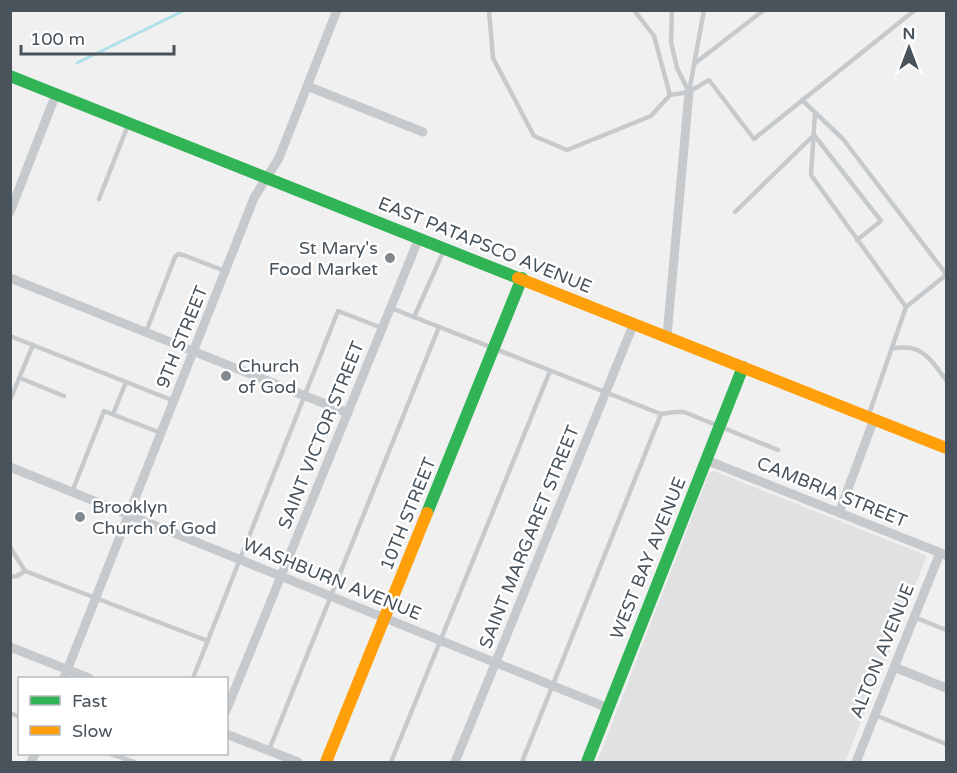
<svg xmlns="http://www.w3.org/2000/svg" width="957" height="773" font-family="'Varela Round',sans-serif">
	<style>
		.education { fill: #e2e1e1 }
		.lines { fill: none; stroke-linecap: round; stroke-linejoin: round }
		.stream { stroke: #ade1e9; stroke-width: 3 }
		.lane { stroke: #c7cacc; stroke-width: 4.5 }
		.street { stroke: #c7cacc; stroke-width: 9 }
		.fast { stroke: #30b455; stroke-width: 12 }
		.slow { stroke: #ff9f0a; stroke-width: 12 }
		.poi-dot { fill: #838a8f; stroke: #fff; stroke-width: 2 }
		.labels { text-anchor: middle; stroke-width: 5; stroke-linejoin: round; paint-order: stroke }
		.street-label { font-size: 18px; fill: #48535b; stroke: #fff }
		.poi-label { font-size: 18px; fill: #48535b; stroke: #fff; text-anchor: start }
	</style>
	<rect width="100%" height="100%" fill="#f0f0f0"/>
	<polygon class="education" points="714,471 925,555 926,558 845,762 597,762 709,473"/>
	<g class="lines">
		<polyline class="stream" points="77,63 185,10"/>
		<g class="lane">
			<polyline points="489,10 493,58 534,136 567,150 651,116 670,95 654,36 634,10"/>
			<polyline points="672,10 671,42 677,68 689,92"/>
			<polyline points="694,64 764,10"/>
			<polyline points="689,92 704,10"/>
			<polyline points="670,95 689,92 709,80 754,139 915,10"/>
			<polyline points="802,100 843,139 946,274"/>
			<polyline points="815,113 811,175 906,307"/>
			<polyline points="99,199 128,125"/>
			<polyline points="735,212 814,135 881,221 857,240"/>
			<polyline points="391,308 661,414 675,412 684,412 778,450"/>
			<polyline points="414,317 444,250"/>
			<polyline points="146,332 175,257 178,254 183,255 225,271"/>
			<polyline points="10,336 174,401"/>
			<path d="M892 348C898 348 905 347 911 348 927 351 937 368 946 380"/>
			<polyline points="20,378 64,396"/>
			<polyline points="10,400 33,345"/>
			<polyline points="113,414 126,382"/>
			<polyline points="868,417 906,307 946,275"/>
			<polyline points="72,492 104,411 161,433"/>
			<polyline points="10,547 25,571 17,576 10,577"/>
			<polyline points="25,571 208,641"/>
			<polyline points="914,617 946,630"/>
			<polyline points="193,678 338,311 382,328"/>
			<polyline points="10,713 20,717"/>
			<polyline points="875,715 946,744"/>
			<polyline points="269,750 439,327"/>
			<polyline points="111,754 134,762"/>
			<polyline points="391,762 550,371"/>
			<polyline points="522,762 661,414"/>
		</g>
		<g class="street">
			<polyline points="307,86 423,132"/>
			<polyline points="10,212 56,94"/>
			<polyline points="10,278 348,413"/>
			<polyline points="667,336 689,92"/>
			<polyline points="706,460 946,555"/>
			<polyline points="10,467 608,708"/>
			<polyline points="839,513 874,419"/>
			<polyline points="10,647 89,678"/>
			<polyline points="894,667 946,688"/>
			<polyline points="64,678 254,198 279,158 337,10"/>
			<polyline points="226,711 419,238"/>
			<polyline points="226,734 298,762"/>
			<polyline points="31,762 35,754"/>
			<polyline points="455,762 634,323"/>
			<polyline points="856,762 940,553"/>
		</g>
		<g class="fast">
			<polyline points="10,76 518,278"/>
			<polyline points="427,513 522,278"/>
			<polyline points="587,762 743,367"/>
		</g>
		<g class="slow">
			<polyline points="518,278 946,448"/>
			<polyline points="326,762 427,513"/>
		</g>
	</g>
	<g class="poi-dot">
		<circle cx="390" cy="258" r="6"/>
		<circle cx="226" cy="376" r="6"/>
		<circle cx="80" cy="517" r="6"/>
	</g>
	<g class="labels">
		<g class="street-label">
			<text transform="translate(485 245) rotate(22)" y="6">EAST PATAPSCO AVENUE</text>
			<text transform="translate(182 337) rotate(-68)" y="6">9TH STREET</text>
			<text transform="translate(321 435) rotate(-68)" y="6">SAINT VICTOR STREET</text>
			<text transform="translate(832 492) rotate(22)" y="6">CAMBRIA STREET</text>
			<text transform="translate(408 514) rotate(-68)" y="6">10TH STREET</text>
			<text transform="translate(529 537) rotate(-68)" y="6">SAINT MARGARET STREET</text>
			<text transform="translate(648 558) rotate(-68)" y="6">WEST BAY AVENUE</text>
			<text transform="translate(332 579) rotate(22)" y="6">WASHBURN AVENUE</text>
			<text transform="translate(882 651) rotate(-68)" y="6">ALTON AVENUE</text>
		</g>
		<g class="poi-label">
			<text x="378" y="254" text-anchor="end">St Mary's<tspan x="378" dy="21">Food Market</tspan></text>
			<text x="238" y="372">Church<tspan x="238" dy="21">of God</tspan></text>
			<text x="92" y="513">Brooklyn<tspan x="92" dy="21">Church of God</tspan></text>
		</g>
	</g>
	<rect width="957" height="773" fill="none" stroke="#48535b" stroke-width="24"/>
	<rect x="18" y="677" width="210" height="78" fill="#ffffff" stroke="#b6babd" stroke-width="1.5"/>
	<rect x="30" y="696" width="30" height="9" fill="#30b455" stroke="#b6babd" stroke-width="1.5"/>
	<text x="72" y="707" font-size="18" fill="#48535b">Fast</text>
	<rect x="30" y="726" width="30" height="9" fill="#ff9f0a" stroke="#b6babd" stroke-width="1.5"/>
	<text x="72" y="737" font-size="18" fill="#48535b">Slow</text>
	<g transform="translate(909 48)" stroke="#ffffff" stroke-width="4.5" paint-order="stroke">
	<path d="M0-4.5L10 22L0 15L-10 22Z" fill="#48535b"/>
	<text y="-9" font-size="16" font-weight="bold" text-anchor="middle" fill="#48535b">N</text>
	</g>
	<path d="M21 45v9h153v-9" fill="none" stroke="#48535b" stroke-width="3"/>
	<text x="30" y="45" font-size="18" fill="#48535b" stroke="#ffffff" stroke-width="4.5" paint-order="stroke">100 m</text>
</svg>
